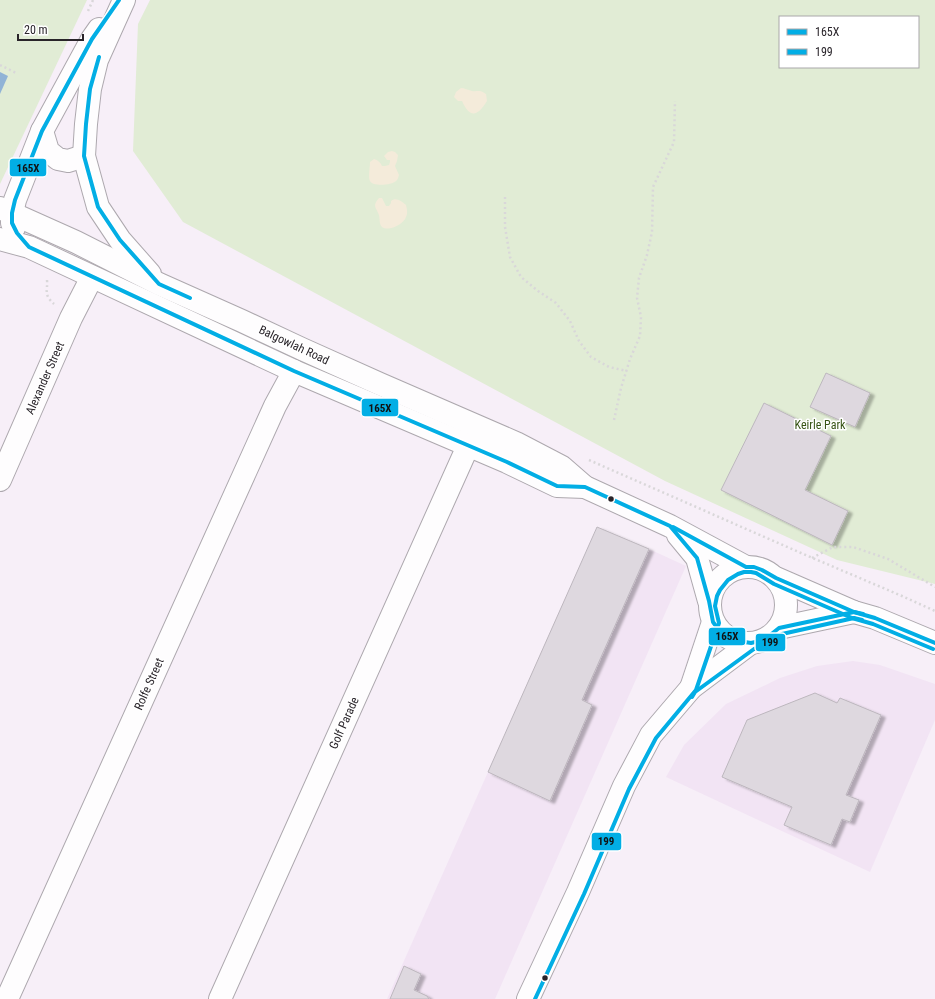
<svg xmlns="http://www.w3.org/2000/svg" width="935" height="999" font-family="'Roboto Condensed',sans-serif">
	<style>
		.built { fill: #f2e4f4 }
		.green { fill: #e1ecd5; fill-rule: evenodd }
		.sand { fill: #f4ebda }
		.water { fill: #90b3d6 }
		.building { fill: #ded8df; stroke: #bdb7be; filter: url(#shadow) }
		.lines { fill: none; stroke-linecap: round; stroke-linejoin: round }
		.street-casing { stroke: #ada8ae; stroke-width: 24 }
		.secondary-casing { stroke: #ada8ae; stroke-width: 24 }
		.primary-casing { stroke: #ada8ae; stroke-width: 24 }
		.path { stroke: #d9d7d9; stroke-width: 2.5; stroke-dasharray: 2 3; stroke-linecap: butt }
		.street { stroke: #fefdfe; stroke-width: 22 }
		.secondary { stroke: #fefdfe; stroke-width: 22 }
		.primary { stroke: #fefdfe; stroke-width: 22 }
		.bus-1-casing { stroke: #fff; stroke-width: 7 }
		.bus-2-casing { stroke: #fff; stroke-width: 7 }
		.bus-1 { stroke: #02aee5; stroke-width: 4 }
		.bus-2 { stroke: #02aee5; stroke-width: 4 }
		.bus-dot { fill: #29242a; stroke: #fff; stroke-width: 1.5 }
		.labels { text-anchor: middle; stroke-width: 3; stroke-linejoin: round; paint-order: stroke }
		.street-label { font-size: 12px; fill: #29242a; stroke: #fff }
		.park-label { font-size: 12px; fill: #375415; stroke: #fff }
		.line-badge { stroke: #fff; stroke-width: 1.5 }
		.pale-badge-label { font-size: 11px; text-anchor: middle; font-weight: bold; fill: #111 }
	</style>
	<defs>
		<filter id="shadow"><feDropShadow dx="4.5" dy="2.5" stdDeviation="1" flood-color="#0004"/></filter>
	</defs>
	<rect width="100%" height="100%" fill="#f7eff8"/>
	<g class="built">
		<polygon points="597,527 649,549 686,566 495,999 387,999"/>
		<polygon points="853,661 880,665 935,684 935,720 870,872 666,777 684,745 726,704 780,678 817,666"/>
	</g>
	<g class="green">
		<polygon points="0,0 87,0 0,184"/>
		<path d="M150 0H935V584L837 560 665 481 183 222 133 151 138 24ZM780 17H918V67H780Z"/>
	</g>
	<g class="sand">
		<path d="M461 88C464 88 468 90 472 91 478 92 479 89 486 94L487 101C478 116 470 119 462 101H458L454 97 456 92Z"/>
		<path d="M392 151 395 152 398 155 397 161 395 166 399 175C398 178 398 179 396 181 392 185 373 187 370 181 368 178 370 167 370 162L374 159C378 160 380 162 382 166H385L389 165 390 162V160H387L384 156 388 152Z"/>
		<path d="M379 198H382L386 206H389L391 203V201C396 197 401 201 406 205 407 209 408 213 406 217 404 224 389 232 382 227 379 224 380 219 379 215 376 207 372 206 379 198Z"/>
	</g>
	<polygon class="water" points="0,72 8,76 0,94"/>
	<g class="building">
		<polygon points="826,373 870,393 855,427 810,407"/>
		<polygon points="764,403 831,436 805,490 848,511 832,545 721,490"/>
		<polygon points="597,527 649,549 582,700 592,705 550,801 488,772"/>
		<polygon points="815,693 837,703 840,698 881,715 846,795 859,800 850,822 842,819 831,845 784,825 792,807 722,777 747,720"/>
		<polygon points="404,966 421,974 414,990 427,996 429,999 390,999"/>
	</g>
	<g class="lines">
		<g class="street-casing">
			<g id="street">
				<polyline points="0,480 71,318 92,277"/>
				<polyline points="7,999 275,406 294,371"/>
				<polyline points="220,999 468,446"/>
			</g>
		</g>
		<g class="secondary-casing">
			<g id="secondary">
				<polyline points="124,0 97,60 90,89 86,124 84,156 98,207 120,240 150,274"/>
				<polyline points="42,131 48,151 58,159 68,161 84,156"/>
				<polyline points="0,208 76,242 159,284 242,321 302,349 380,384 516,443 562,467 585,487 670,526 746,567"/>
				<polyline points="14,228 12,223 12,213 15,200 42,131 92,39 99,29"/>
				<polyline points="0,239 29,247 294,371 507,462 557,486 585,487"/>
				<polyline points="678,535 697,558 709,601"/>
			</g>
		</g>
		<g class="primary-casing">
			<g id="primary">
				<circle cx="748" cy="605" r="38"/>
				<polyline points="776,578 854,612 875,618 935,643"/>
				<polyline points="779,628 854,612"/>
				<polyline points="691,688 713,622"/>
				<polyline points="528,999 578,892 624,786 651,735 691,688 751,643"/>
			</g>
		</g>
		<g class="path">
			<polyline points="88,11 93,0"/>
			<polyline points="0,65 16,73"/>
			<polyline points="505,197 505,227 510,257 521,277 538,291 556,303 570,321 579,341 591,357 609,367 627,371"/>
			<path d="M47 280C48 291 43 294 54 304"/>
			<polyline points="614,420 621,388 630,359 640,336 641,317 637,298 639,278 647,255 652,232 653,187 674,142 675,101"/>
			<polyline points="589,460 801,553 902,596 935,611"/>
			<polyline points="812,558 833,547 853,547 888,559 935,587"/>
		</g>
		<use href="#street" class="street"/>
		<use href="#secondary" class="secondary"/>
		<use href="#primary" class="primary"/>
		<g class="bus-1-casing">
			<g id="bus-1">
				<polyline points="119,0 92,39 42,131 15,200 12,213 12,223 17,233 29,247 294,371 507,462 557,486 585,487 670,526 697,558 709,601 713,622 721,633 732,640 751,643 764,640 779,628 854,612 875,618 935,643"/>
				<polyline points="99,57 90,89 86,124 84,156 98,207 120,240 159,284 190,298"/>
				<polyline points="673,527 746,567 754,567 762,570 776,578 854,612 863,614"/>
			</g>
		</g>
		<g class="bus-2-casing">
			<g id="bus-2">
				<polyline points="692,697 695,692 754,649 767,645 782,634 854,618 862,620"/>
				<polyline points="535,999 584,894 629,789 656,738 696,690 719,623 715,606 717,596 720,590 728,580 738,574 744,572 751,572 756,573 774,584 852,618 873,624 933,649"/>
			</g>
		</g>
		<use href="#bus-1" class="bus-1"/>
		<use href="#bus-2" class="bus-2"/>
	</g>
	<g class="bus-dot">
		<circle cx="611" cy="499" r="3.5"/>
		<circle cx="545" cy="978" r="3.5"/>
	</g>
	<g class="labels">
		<g class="street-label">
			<text transform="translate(294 345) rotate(25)" y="4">Balgowlah Road</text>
			<text transform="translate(45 378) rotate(-66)" y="4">Alexander Street</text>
			<text transform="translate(149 684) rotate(-66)" y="4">Rolfe Street</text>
			<text transform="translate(344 723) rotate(-66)" y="4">Golf Parade</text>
		</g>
		<g class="park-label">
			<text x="820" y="429">Keirle Park</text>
		</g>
	</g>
	<g class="line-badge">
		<rect x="9" y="158" width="38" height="19" rx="4" fill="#02aee5"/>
		<rect x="361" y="398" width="38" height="19" rx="4" fill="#02aee5"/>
		<rect x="708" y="627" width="38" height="19" rx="4" fill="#02aee5"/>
		<rect x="755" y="633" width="31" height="19" rx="4" fill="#02aee5"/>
		<rect x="591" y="832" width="31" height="19" rx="4" fill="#02aee5"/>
	</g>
	<g class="pale-badge-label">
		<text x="28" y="172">165X</text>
		<text x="380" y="412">165X</text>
		<text x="727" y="640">165X</text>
		<text x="770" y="646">199</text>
		<text x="606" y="845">199</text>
	</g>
	<rect x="779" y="16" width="140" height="52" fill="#ffffff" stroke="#a9a7aa"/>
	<rect x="787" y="29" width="20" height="6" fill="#02aee5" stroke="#a9a7aa"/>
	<text x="815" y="36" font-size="12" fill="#29242a">165X</text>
	<rect x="787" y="49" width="20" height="6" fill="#02aee5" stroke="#a9a7aa"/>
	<text x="815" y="56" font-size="12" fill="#29242a">199</text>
	<path d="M18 34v6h65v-6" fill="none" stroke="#29242a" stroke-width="2"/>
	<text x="24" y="34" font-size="12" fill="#29242a" stroke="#ffffff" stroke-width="3" paint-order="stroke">20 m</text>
</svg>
